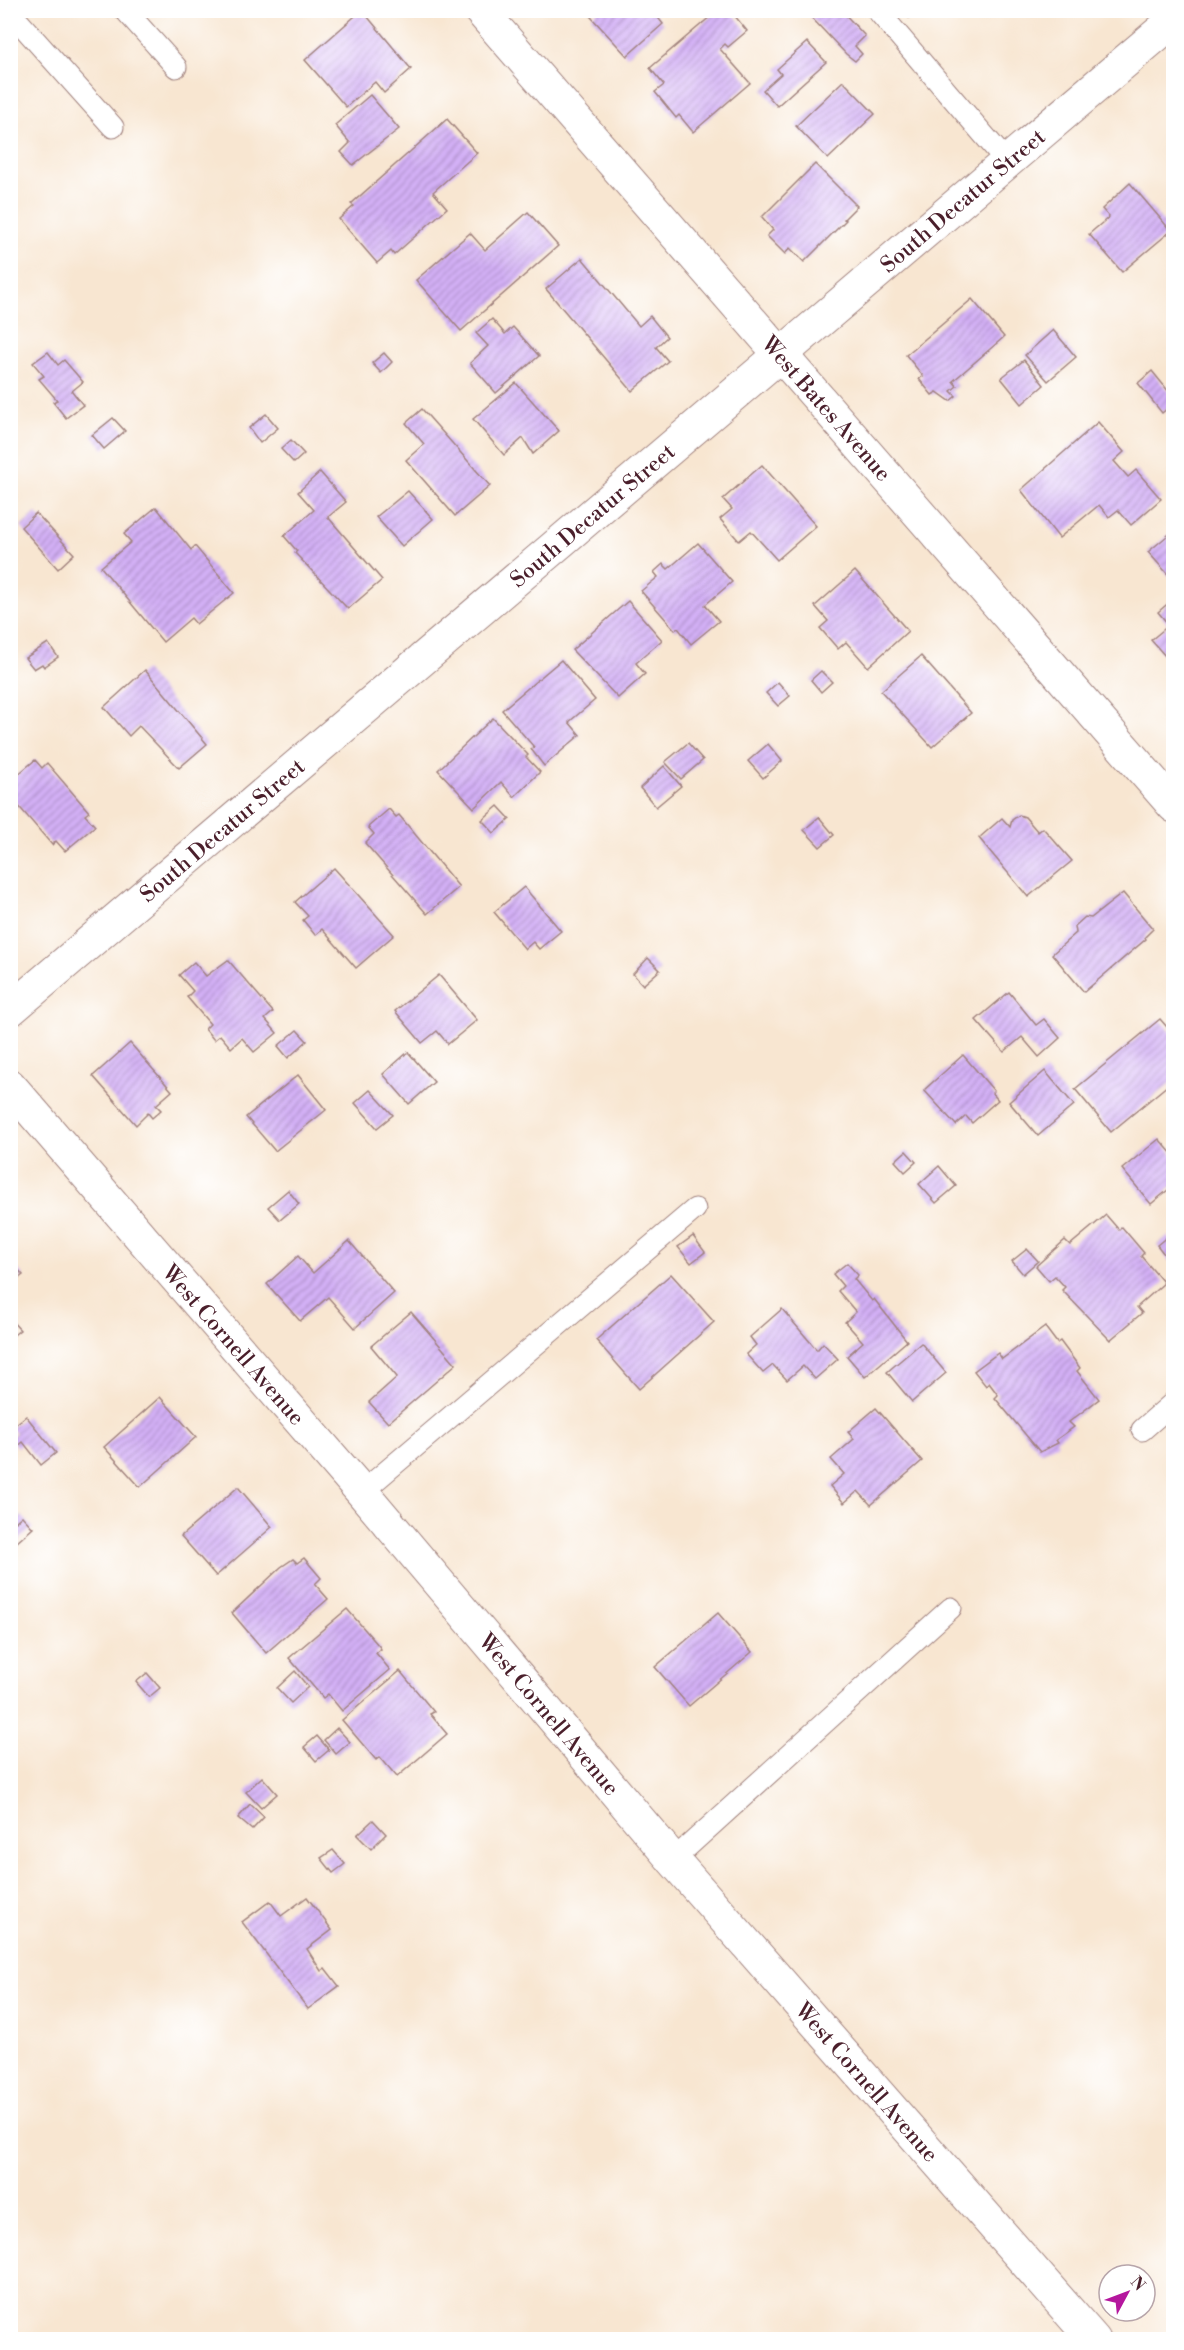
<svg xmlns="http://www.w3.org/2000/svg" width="1184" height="2350" font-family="'Libre Bodoni',serif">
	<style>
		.building { fill: url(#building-hatch) }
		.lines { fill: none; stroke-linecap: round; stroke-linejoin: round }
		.service-casing { stroke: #a1827e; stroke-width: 23 }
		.minor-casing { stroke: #a1827e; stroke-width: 35 }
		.service { stroke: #fff; stroke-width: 21 }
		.minor { stroke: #fff; stroke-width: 33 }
		.labels { text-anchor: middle; stroke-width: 4.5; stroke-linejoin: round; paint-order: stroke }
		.street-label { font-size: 22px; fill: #4a1f2b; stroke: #fff }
	</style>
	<defs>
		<pattern id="building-hatch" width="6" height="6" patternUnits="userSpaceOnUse" patternTransform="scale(1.5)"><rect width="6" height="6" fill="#d3b0f6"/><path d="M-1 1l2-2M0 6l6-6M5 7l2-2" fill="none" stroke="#ad8fc7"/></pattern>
	</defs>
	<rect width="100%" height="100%" fill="#fff"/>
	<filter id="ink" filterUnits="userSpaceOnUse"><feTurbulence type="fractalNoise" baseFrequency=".0167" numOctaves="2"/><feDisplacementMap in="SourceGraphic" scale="12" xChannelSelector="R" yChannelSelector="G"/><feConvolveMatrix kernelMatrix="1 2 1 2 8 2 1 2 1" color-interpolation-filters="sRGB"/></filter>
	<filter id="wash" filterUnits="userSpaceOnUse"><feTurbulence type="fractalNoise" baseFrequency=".008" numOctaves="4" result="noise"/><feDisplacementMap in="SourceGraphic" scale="24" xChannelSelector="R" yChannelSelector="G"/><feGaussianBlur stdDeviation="1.35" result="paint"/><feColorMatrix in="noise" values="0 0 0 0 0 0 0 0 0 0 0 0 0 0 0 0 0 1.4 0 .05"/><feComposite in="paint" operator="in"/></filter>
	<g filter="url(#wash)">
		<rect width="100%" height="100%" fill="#f8e6d1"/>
		<g id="blocks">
			<g class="building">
				<polygon points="362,10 411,69 384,93 375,82 346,107 305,60"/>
				<polygon points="599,10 652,10 663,24 627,56 591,17"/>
				<polygon points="718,10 730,10 747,31 728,47 725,44 720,49 750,83 693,132 679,115 676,118 655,92 664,85 650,68"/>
				<polygon points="809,10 841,10 865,36 855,46 862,54 855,61 846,54 806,12"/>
				<polygon points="903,10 923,10 909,18"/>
				<polygon points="807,42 826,62 777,106 763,90 781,74 777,69"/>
				<polygon points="843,81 875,114 828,159 796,126"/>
				<polygon points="370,95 399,129 353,165 341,152 350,143 335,125"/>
				<polygon points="447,119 477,153 433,192 447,208 394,255 391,251 377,263 339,219 354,206 351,204"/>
				<polygon points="815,164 857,206 844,219 846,220 804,262 790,248 785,254 767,236 773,230 762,217"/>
				<polygon points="1130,183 1171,231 1122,272 1089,234 1109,217 1102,209"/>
				<polygon points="528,212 558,246 461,331 416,280 470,233 485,250"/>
				<polygon points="582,258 639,326 650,316 667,337 656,347 668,361 632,391 546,289"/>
				<polygon points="972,299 1004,337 953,381 957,386 951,391 956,396 950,401 937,392 932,395 919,379 923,376 906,355"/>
				<polygon points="492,319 505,334 513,327 539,356 496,393 470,363 488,346 476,333"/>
				<polygon points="1053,330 1076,357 1048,381 1025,355"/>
				<polygon points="48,352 58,365 64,360 83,382 72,391 83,405 66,418 53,402 57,400 39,379 44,376 33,363"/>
				<polygon points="384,353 392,362 381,373 372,363"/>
				<polygon points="1024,360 1044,385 1022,404 1001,378"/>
				<polygon points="1152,371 1174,398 1174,403 1162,413 1138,383"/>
				<polygon points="516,383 559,431 533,454 523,438 504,455 473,419"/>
				<polygon points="422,409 490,486 455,516 406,460 424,444 406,423"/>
				<polygon points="266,414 278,428 260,443 249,428"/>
				<polygon points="113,418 125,431 104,449 92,435"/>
				<polygon points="1098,422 1124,452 1114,461 1128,477 1136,470 1161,499 1131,525 1118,510 1109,517 1099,505 1059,538 1021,490"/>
				<polygon points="291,440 304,454 294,463 281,449"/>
				<polygon points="762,465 816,526 777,560 751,531 739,541 720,519 732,509 723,499"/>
				<polygon points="320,472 346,502 328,517 382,580 348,609 295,553 297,551 284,536 314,510 298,492"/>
				<polygon points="408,491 433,519 402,546 376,517"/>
				<polygon points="156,507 191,550 195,546 234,593 196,624 191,618 163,642 101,567 131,542 124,534"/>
				<polygon points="36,513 74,554 58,569 21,527"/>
				<polygon points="1174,530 1174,581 1148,552"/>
				<polygon points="698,543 732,582 705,605 719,621 691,644 678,628 675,630 641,591 658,577 654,572 663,564 668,569"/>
				<polygon points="855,571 908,631 868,667 846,642 838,649 820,628 828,621 815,606"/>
				<polygon points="1174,592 1174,666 1151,640 1169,625 1158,612 1172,600 1169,596"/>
				<polygon points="628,601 662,640 636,663 645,674 618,698 572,650"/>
				<polygon points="48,643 58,657 44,667 42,664 34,669 25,658"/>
				<polygon points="921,656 971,713 932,747 881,691"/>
				<polygon points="561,660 595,700 569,722 580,735 544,766 531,749 534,747 502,710"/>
				<polygon points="145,670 207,744 179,768 139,726 129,736 104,707"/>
				<polygon points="821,671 832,682 821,692 811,680"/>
				<polygon points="778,682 790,696 778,706 766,693"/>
				<polygon points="493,718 528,755 526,757 540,772 514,797 501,782 474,808 438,770"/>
				<polygon points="688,743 703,760 681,779 665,762"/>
				<polygon points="768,744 782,761 763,778 748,761"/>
				<polygon points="35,760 42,768 47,763 89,812 85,815 95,826 65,851 56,841 52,845 10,796 10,781"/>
				<polygon points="664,766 681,786 656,807 640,788"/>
				<polygon points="498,806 510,819 494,833 482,820"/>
				<polygon points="389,809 396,817 399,815 459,887 427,914 365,843 374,834 368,827"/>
				<polygon points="1019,815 1025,817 1038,832 1043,828 1072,861 1028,897 979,838 1002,818 1010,827 1012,820"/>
				<polygon points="819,817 834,835 820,847 804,830"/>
				<polygon points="334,868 394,935 356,968 322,929 315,935 303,920 308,916 295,902"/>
				<polygon points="524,887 561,931 539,949 533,942 525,949 494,912"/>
				<polygon points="1123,893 1153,929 1145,937 1146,939 1084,992 1052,954 1076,933 1075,926 1085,917 1091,918"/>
				<polygon points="648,958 660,970 643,985 633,974"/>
				<polygon points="228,960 273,1012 265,1019 277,1033 254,1052 242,1038 231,1048 220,1035 214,1040 205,1029 210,1024 187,997 193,991 179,975 194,962 206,976"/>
				<polygon points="439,975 477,1020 448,1044 437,1031 422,1043 395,1011"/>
				<polygon points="1009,992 1036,1025 1044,1019 1060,1038 1039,1057 1022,1037 1004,1052 976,1020"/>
				<polygon points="1160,1019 1174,1035 1174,1080 1111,1132 1075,1089"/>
				<polygon points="297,1030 307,1041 288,1058 278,1046"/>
				<polygon points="130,1043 172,1091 156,1105 161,1110 152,1118 148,1113 136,1125 93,1076"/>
				<polygon points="408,1052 434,1082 409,1104 383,1074"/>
				<polygon points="963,1055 994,1091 992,1093 998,1100 972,1123 966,1116 956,1125 924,1090"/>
				<polygon points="1045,1071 1074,1105 1038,1136 1009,1102"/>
				<polygon points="298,1075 326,1110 275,1151 246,1117"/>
				<polygon points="370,1090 393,1115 377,1128 355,1103"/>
				<polygon points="1159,1139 1174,1156 1174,1185 1151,1204 1122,1169"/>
				<polygon points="906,1151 916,1162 905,1172 895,1161"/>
				<polygon points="939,1166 956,1186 936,1203 919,1184"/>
				<polygon points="288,1190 299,1204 280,1220 268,1207"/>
				<polygon points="1106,1215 1119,1230 1122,1227 1144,1253 1141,1256 1164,1283 1137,1307 1142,1313 1110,1340 1062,1290 1065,1287 1055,1276 1049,1281 1036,1266 1065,1240 1070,1245"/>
				<polygon points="693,1236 705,1252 691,1263 678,1247"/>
				<polygon points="1168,1236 1174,1242 1174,1261 1171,1263 1157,1245"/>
				<polygon points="349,1241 394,1293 355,1328 328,1297 300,1321 267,1284 298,1256 313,1273"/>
				<polygon points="1027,1249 1038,1261 1023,1274 1012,1261"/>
				<polygon points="10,1261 23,1275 10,1285"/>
				<polygon points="847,1263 858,1275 854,1279 872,1301 874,1299 907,1341 865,1377 847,1356 863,1342 845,1322 856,1312 838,1291 843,1286 833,1274"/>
				<polygon points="671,1274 714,1322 639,1389 596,1340"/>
				<polygon points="782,1309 817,1350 823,1343 838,1359 815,1379 803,1366 787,1380 773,1365 763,1373 746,1354 756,1345 750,1337"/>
				<polygon points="411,1312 456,1364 388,1423 369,1402 397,1377 371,1346"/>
				<polygon points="10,1319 20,1330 10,1338"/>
				<polygon points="1045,1327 1057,1343 1060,1341 1080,1368 1077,1371 1099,1399 1069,1422 1074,1427 1056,1440 1058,1443 1040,1452 995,1398 998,1395 989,1383 986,1386 974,1371 998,1353 1002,1359"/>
				<polygon points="921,1343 946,1373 912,1402 887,1372"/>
				<polygon points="160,1397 196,1437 140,1487 104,1447"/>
				<polygon points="876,1408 922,1461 871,1505 858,1491 844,1503 830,1486 844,1474 831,1459 854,1439 848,1432"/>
				<polygon points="26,1416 56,1453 41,1465 23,1442 17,1447 10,1438 16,1433 11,1428"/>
				<polygon points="238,1487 272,1527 216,1576 181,1536"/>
				<polygon points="22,1516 33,1528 16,1543 10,1536 10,1526"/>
				<polygon points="304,1558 321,1578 315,1584 328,1599 266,1653 232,1613 281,1567 293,1559 297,1563"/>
				<polygon points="347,1609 379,1646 381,1649 376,1653 390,1670 342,1711 328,1694 323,1698 289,1658"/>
				<polygon points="718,1613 752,1652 689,1706 655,1667"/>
				<polygon points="295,1671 308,1687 291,1703 277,1688"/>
				<polygon points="400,1671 434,1712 430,1714 447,1734 397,1777 380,1757 376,1760 342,1720"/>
				<polygon points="147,1673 160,1688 149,1697 136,1682"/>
				<polygon points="337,1728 350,1742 336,1754 324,1740"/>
				<polygon points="317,1736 329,1750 316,1761 304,1747"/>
				<polygon points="262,1777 277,1794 261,1808 246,1792"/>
				<polygon points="250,1804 264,1817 252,1830 238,1818"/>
				<polygon points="373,1820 386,1834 371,1849 357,1835"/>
				<polygon points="333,1850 345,1864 333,1873 321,1858"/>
				<polygon points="307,1897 332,1930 307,1949 321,1971 325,1968 339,1986 308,2009 242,1922 270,1901 281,1916"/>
			</g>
		</g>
	</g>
	<g filter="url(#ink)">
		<use href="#blocks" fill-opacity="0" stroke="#a1827e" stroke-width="1.5"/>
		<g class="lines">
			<g class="service-casing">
				<g id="service">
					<polyline points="125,10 176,67"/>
					<polyline points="877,10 1007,162"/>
					<polyline points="10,12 113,127"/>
					<polyline points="1142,1430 1174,1402"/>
					<polyline points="362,1492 695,1209"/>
					<polyline points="673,1860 951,1608"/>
				</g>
			</g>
			<g class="minor-casing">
				<g id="minor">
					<path id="s1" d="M480 10 1174 806"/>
					<path id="s2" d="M10 1010 1174 20"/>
					<path id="s3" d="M10 1086 362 1492 673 1860 1094 2340"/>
				</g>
			</g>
			<use href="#service" class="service"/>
			<use href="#minor" class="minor"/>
		</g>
	</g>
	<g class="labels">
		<g class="street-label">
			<text dy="8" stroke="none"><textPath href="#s2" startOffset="1250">South Decatur Street</textPath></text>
			<text dy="8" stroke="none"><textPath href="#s1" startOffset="528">West Bates Avenue</textPath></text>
			<text dy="8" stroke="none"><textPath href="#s2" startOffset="764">South Decatur Street</textPath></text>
			<text dy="8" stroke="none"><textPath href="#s2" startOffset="278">South Decatur Street</textPath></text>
			<text dy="8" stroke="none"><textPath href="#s3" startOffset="342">West Cornell Avenue</textPath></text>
			<text dy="8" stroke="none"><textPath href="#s3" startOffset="828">West Cornell Avenue</textPath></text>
			<text dy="8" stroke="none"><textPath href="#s3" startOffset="1314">West Cornell Avenue</textPath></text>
		</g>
	</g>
	<rect width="1184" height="2350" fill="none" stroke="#fff" stroke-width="36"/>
	<g transform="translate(1127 2293) rotate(49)"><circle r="28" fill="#ffffff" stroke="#b7a5aa" stroke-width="1.5"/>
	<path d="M0-4.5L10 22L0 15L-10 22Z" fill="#b5179e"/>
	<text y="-9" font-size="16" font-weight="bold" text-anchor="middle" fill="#4a1f2b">N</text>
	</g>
</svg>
